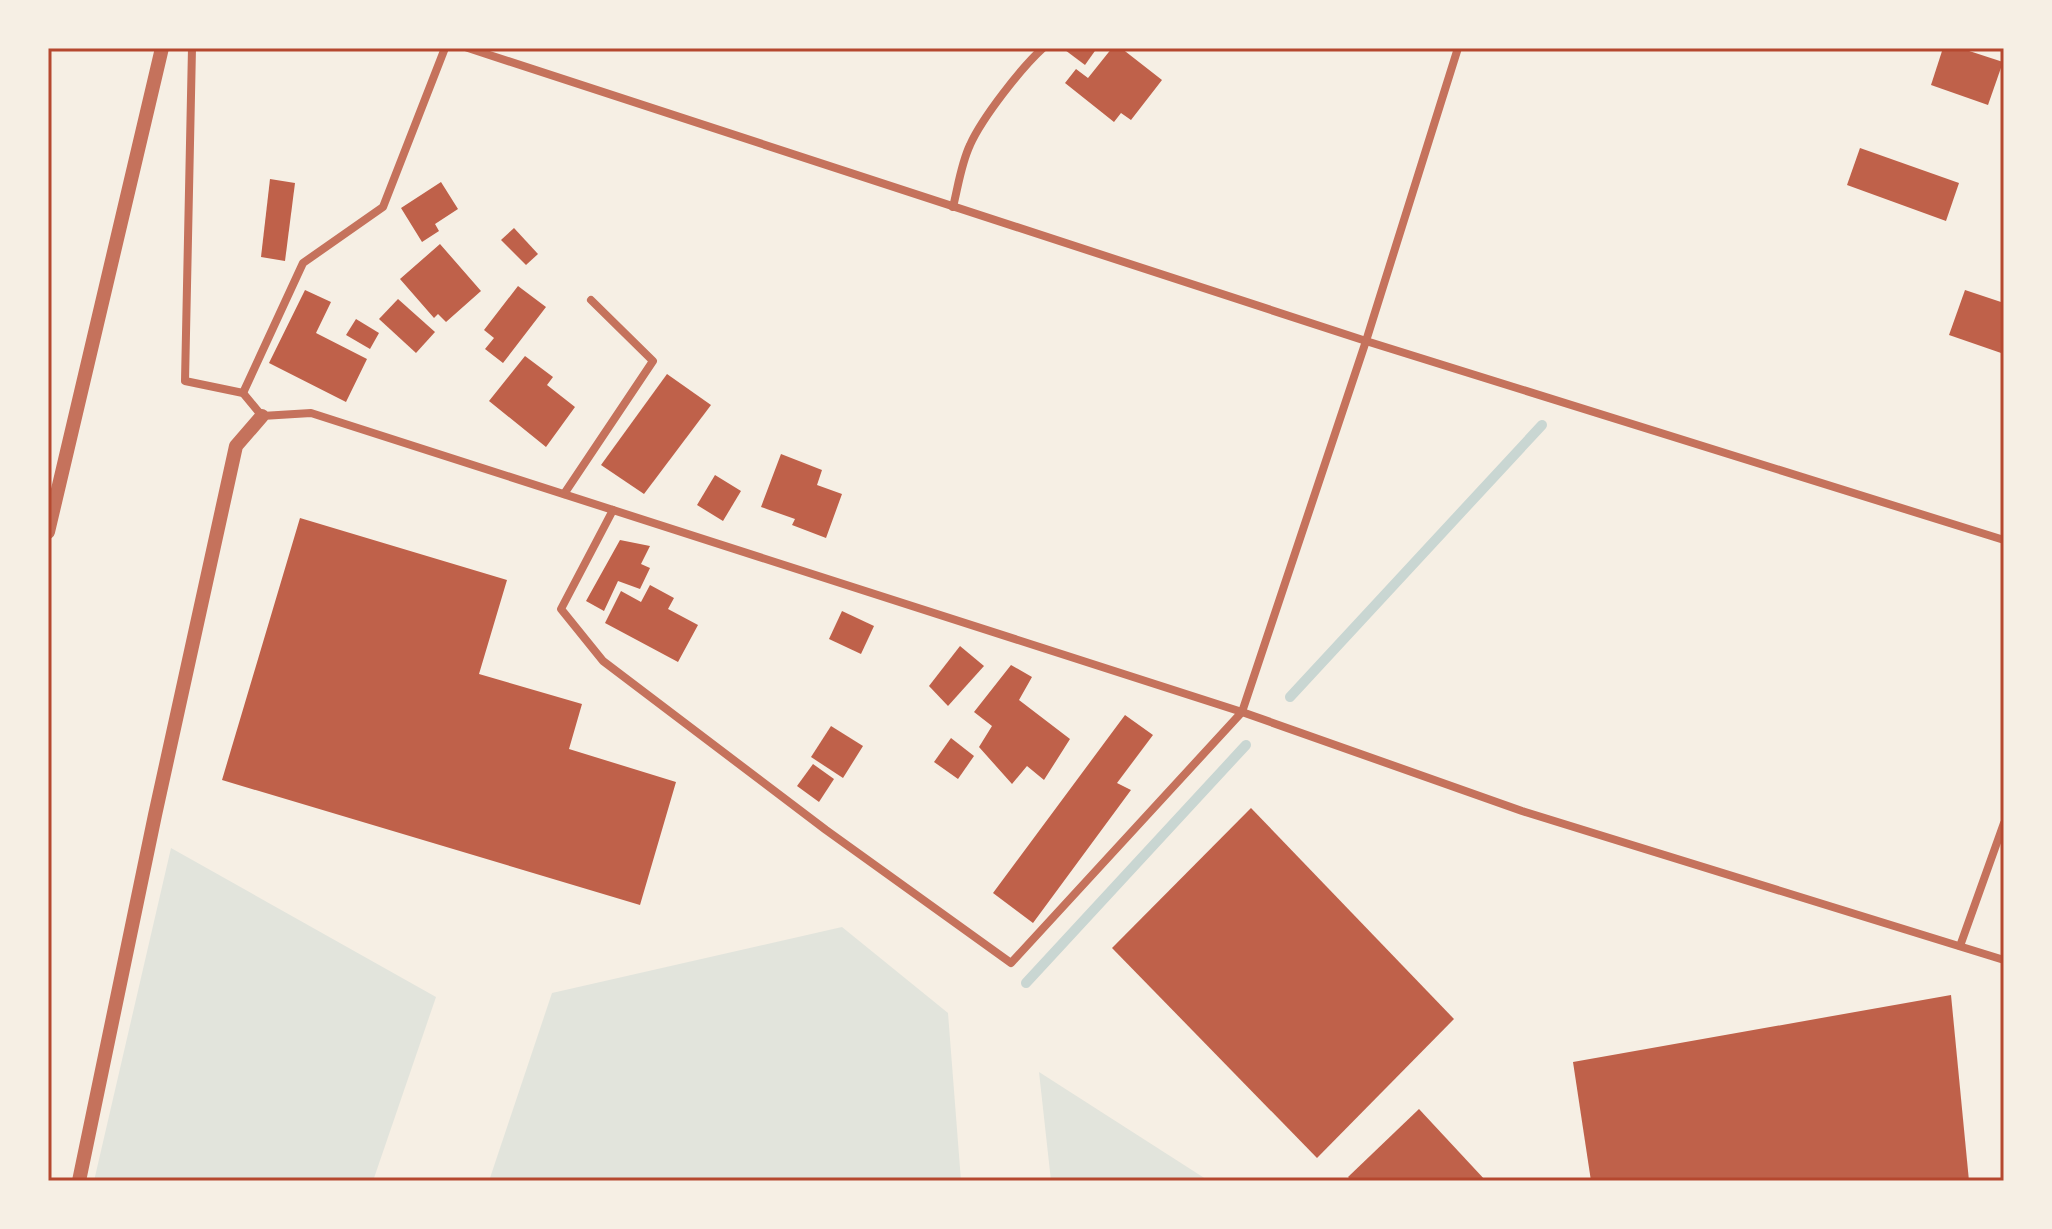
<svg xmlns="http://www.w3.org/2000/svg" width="2052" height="1229" font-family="'Public Sans',sans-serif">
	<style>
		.green { fill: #e2e4dc }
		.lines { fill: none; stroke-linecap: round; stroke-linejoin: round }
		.stream { stroke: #c9d6d2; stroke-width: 10 }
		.building { fill: #bf614a }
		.minor { stroke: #c5725c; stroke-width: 8 }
		.tertiary { stroke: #c5725c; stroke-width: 14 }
		.neatline { fill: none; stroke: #b5482f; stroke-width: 3 }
	</style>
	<rect width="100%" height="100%" fill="#f6efe4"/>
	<g class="green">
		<polygon points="171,848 436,997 373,1181 94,1181"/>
		<polygon points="842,927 948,1013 961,1181 489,1181 552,993"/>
		<polygon points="1039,1072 1209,1181 1051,1181"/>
	</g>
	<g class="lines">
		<g class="stream">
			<polyline points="1290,697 1542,425"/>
			<polyline points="1026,983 1246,745"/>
		</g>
	</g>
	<g class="building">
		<polygon points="1066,48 1097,48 1085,65 1065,50"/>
		<polygon points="1112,48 1121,48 1162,80 1131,120 1121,113 1114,122 1065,83 1076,69 1088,78"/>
		<polygon points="1943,48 1960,48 2003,62 1988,105 1931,85"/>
		<polygon points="1860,148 1959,183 1946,221 1847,185"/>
		<polygon points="270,179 295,183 285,261 261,257"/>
		<polygon points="441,182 458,209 435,224 439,231 422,242 401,208"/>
		<polygon points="514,228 538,254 526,265 501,240"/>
		<polygon points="440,244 481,291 446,322 438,314 434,318 400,279"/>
		<polygon points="518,286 546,307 503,363 485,349 494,338 484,330"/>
		<polygon points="305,290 331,302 316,333 367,359 346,402 269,363"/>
		<polygon points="1965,290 2004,303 2004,354 1949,335"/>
		<polygon points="398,299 435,332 416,353 379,319"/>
		<polygon points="356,319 379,333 370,349 346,335"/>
		<polygon points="525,356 553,377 547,385 575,407 546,447 489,401"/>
		<polygon points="667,374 711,405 644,494 601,465"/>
		<polygon points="781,454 822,470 817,485 842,494 826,538 792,525 795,519 761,507"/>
		<polygon points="715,475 741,491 723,521 697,505"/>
		<polygon points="300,518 507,580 479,674 582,704 569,749 676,782 640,905 222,780"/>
		<polygon points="620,540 650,546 641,564 650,568 640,589 618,581 604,611 586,601"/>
		<polygon points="650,585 674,598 668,609 698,625 678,662 605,623 621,591 641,602"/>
		<polygon points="842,611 874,626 861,654 829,639"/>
		<polygon points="960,646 984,666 948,706 929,686"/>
		<polygon points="1011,665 1032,677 1019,700 1070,739 1044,780 1027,766 1012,784 979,747 992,726 974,712"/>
		<polygon points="1125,715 1153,735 1117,783 1131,790 1033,923 993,893"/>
		<polygon points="831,726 863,746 843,778 811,757"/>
		<polygon points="951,738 974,756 958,779 934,762"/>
		<polygon points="813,764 834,779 819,802 797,786"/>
		<polygon points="1251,808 1454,1019 1317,1158 1112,948"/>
		<polygon points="1951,995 1969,1181 1591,1181 1573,1062"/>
		<polygon points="1419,1109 1486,1181 1352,1181 1348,1177"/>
	</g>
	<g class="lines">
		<g class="minor">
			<polyline points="192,48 185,381 243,393 262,416 311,413 1242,712 1522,811 2004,960"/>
			<polyline points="468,48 1366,341 2004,540"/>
			<path d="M953 207C958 187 961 164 970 145 982 118 1021 68 1043 48"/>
			<polyline points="243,393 303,263 383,207 445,48"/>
			<polyline points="564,494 653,361 591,300"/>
			<polyline points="613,510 561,609 603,661 826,830 1011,963 1242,712 1366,341 1458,48"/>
			<polyline points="1960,946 2004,823"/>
		</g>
		<g class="tertiary">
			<polyline points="48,532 162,48"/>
			<polyline points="79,1181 155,815 236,446 262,416"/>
		</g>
	</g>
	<rect width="2052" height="1229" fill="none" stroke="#f6efe4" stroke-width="100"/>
	<rect x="50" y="50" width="1952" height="1129" class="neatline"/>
</svg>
